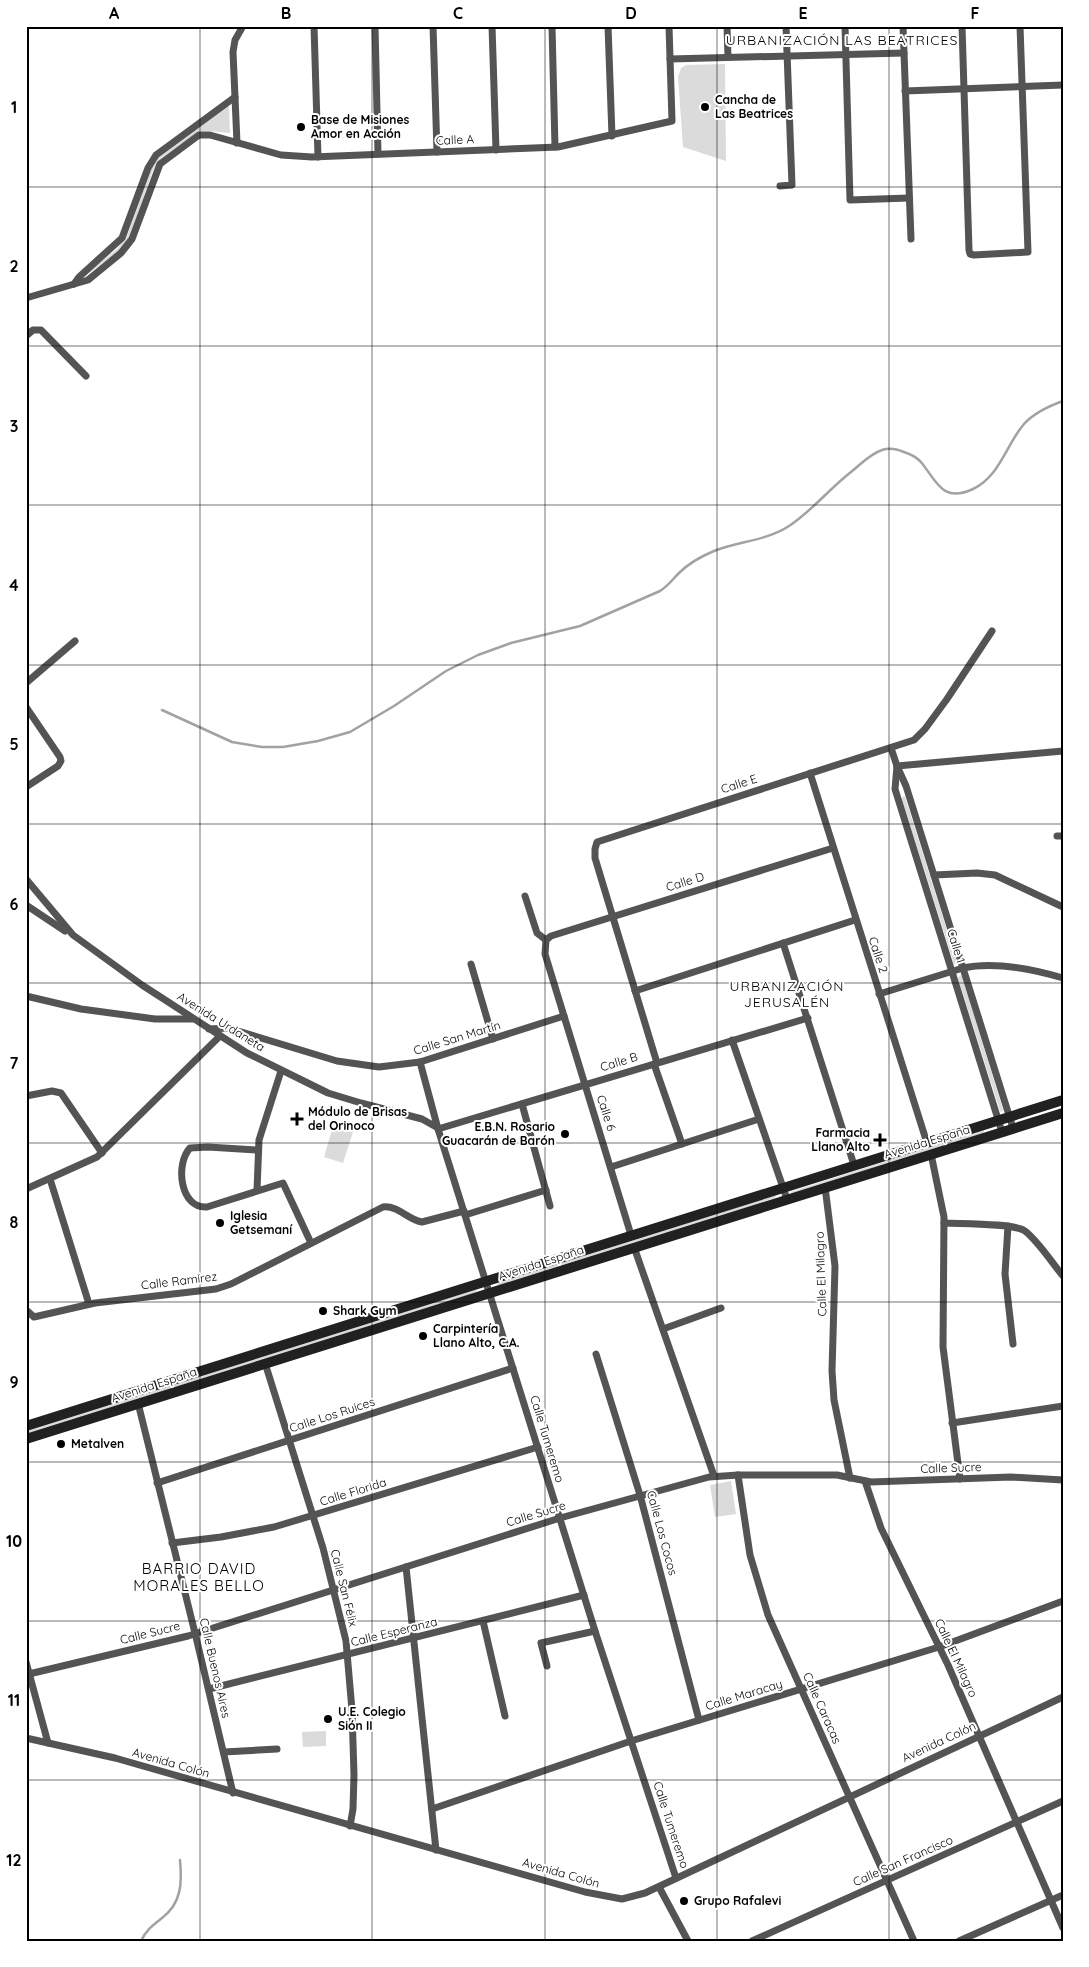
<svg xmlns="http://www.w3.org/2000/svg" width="1089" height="1967" font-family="Quicksand,sans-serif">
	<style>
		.green { fill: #dbdbdb }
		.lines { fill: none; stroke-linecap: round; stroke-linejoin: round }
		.stream { stroke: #a2a2a2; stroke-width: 2.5 }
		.street { stroke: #545454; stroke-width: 7 }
		.secondary { stroke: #212121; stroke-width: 10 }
		.grid { fill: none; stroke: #000; stroke-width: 1; stroke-opacity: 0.55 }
		.poi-dot { fill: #000; stroke: #fff; stroke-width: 2 }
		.labels { text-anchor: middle; stroke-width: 4; stroke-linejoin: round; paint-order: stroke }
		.poi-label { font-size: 12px; font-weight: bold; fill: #000; stroke: #fff; text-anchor: start }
		.street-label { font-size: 12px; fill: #000; stroke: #fff }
		.neighbourhood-label { font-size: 14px; letter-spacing: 1px; fill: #000; stroke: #fff }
		.quarter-label { font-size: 15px; letter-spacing: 1px; fill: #000; stroke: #fff }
		.neatline { fill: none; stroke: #000; stroke-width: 2 }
		.grid-label { font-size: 16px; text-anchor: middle; font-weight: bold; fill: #000 }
	</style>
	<rect width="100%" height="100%" fill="#fff"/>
	<g class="green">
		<polygon points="725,64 726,161 683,147 678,77 681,68 686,65"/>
		<polygon points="228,106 229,107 230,133 209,131 199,132 160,159 153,170 130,237 119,251 84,277 85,275 117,249 127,236 151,169 158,157"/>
		<polygon points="903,796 905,797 957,962 956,965 954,964 902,799"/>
		<polygon points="960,975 962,976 1003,1110 1002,1112 1000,1111 958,978"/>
		<polygon points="334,1123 354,1129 343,1163 324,1157"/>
		<polygon points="984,1130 984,1133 792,1193 790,1192"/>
		<polygon points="776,1195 775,1198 499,1285 496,1284"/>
		<polygon points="476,1290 476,1292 26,1435 26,1430"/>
		<polygon points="731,1481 736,1514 715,1517 710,1485"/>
		<polygon points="326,1731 326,1746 303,1747 302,1732"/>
	</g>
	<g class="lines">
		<g class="stream">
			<path d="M162 710 232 742 262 747H283L318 741 350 732 394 706 446 671 478 655 511 643 580 626 660 591C668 586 672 580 679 573 688 564 702 556 714 551 739 541 766 541 789 526 812 511 829 489 851 472 861 464 870 454 882 450 890 447 897 449 904 452 910 454 915 456 920 461 936 479 941 504 973 489 1000 476 1006 445 1024 424 1034 413 1049 406 1063 401"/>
			<path d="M141 1941C146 1930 153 1925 162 1918 182 1903 182 1882 180 1860"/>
		</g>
		<g class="street">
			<polyline points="314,26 318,157"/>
			<polyline points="375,26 378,154"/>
			<polyline points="433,26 437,152"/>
			<polyline points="492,26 496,150"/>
			<polyline points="552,26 555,147"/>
			<polyline points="608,26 612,136"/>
			<polyline points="727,26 728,57"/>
			<polyline points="845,26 850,200 909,198"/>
			<polyline points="903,26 911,239"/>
			<polyline points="962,26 969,250 970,254 974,255 1028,252 1020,26"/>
			<polyline points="670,59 904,53"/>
			<polyline points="905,91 1063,85"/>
			<polyline points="237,143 233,52 235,40 243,26"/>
			<polyline points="780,186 792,185 786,26"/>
			<polyline points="74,284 79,277 122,238 148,168 156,155 235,97"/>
			<polyline points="26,298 88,280 121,253 132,239 160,164 199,135 210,135 281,155 312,157 558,147 672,121 669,26"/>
			<polyline points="26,336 33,330 41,330 86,376"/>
			<polyline points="26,683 75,641"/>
			<polyline points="26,707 60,757 61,761 58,766 26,787"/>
			<polyline points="891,748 897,766 906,786 1013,1128"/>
			<polyline points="897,766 895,789 1002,1132"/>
			<polyline points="897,766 1063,751"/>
			<polyline points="810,773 927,1143"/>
			<polyline points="1057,836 1063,836"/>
			<polyline points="934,875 977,873 995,875 1063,907"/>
			<polyline points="26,879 73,935 142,985 247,1053 328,1093 361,1103 422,1119 438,1128"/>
			<polyline points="525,896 537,933 546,940"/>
			<polyline points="26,905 65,931"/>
			<polyline points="546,940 545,954 631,1235"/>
			<polyline points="546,940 551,936 833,848"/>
			<polyline points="783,943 854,1165"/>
			<polyline points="471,964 493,1039"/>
			<polyline points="635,991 855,920"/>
			<path d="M879 994 963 968C995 961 1032 969 1063 978"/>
			<polyline points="26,996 81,1009 155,1019 193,1019"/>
			<polyline points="209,1029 228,1028 337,1061 379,1067 420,1062 564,1016"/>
			<polyline points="732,1040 787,1199"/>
			<polyline points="420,1062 438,1129 595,1631 676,1878"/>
			<polyline points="657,1063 595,858 595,849 597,842 914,740 925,729 947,699 992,631"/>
			<polyline points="654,1064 682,1144"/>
			<polyline points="26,1096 52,1091 61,1093 102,1153"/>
			<polyline points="522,1104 550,1206"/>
			<polyline points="438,1129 808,1018"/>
			<path d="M257 1150 208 1147 190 1148C175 1164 180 1209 207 1207L283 1183 311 1243"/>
			<polyline points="931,1154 944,1217 943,1347 960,1479"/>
			<polyline points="611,1167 759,1119"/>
			<polyline points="50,1179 89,1304"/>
			<polyline points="825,1187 835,1266 832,1371 834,1400 850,1478"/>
			<polyline points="26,1189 97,1157 220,1036"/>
			<polyline points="257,1190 259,1140 281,1071"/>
			<polyline points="465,1215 546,1190"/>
			<path d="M944 1223C961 1224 1014 1223 1025 1231 1039 1242 1052 1263 1063 1276"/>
			<polyline points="1008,1226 1005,1274 1013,1344"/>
			<polyline points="634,1247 714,1476"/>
			<path d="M26 1310 34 1317 95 1303 216 1289 231 1284 383 1207C398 1205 408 1220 422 1222L464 1211"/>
			<polyline points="663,1329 721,1308"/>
			<polyline points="596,1354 640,1495 699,1720"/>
			<polyline points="265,1363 323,1548 346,1641 352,1710 354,1775 353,1809 350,1826"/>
			<polyline points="138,1403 195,1633 233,1793"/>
			<polyline points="952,1423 1063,1406"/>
			<polyline points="738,1475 750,1555 768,1615 914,1941"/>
			<polyline points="865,1481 881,1528 948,1665 1063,1928"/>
			<polyline points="157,1483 513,1368"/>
			<polyline points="172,1543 221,1537 274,1527 538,1447"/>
			<polyline points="406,1567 436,1850"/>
			<polyline points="483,1621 505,1716"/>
			<polyline points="26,1662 48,1743"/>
			<polyline points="547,1666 541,1643 595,1631"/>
			<polyline points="29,1674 188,1636 560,1518 709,1477 738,1475 837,1475 871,1482 1011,1477 1063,1480"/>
			<polyline points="209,1689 584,1595"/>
			<polyline points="26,1738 115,1758 585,1892 622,1899 645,1893 1063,1697"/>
			<polyline points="224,1752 277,1749"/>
			<polyline points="432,1809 631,1741 939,1647 1063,1601"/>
			<polyline points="659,1887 688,1941"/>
			<polyline points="752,1941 1063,1801"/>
			<polyline points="959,1941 1063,1895"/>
		</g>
		<g class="secondary">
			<polyline points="26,1426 1063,1100"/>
			<polyline points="26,1439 1063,1113"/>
		</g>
	</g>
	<path class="grid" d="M200 26V1941M372 26V1941M545 26V1941M717 26V1941M889 26V1941M26 187H1063M26 346H1063M26 505H1063M26 665H1063M26 824H1063M26 983H1063M26 1143H1063M26 1302H1063M26 1462H1063M26 1621H1063M26 1780H1063"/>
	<g class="poi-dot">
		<circle cx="705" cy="107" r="5"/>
		<circle cx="301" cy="127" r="5"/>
		<path d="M294.5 1111.5h5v5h5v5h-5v5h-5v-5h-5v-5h5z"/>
		<circle cx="565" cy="1134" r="5"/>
		<path d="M877.5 1132.5h5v5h5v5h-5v5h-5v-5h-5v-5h5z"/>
		<circle cx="220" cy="1223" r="5"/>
		<circle cx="323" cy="1311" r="5"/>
		<circle cx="423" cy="1336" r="5"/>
		<circle cx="61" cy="1444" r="5"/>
		<circle cx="328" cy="1719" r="5"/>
		<circle cx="684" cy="1901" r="5"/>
	</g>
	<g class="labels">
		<g class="poi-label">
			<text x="715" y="104">Cancha de<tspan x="715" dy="14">Las Beatrices</tspan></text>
			<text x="311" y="124">Base de Misiones<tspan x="311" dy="14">Amor en Acción</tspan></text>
			<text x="308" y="1116">Módulo de Brisas<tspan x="308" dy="14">del Orinoco</tspan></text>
			<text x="555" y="1131" text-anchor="end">E.B.N. Rosario<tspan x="555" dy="14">Guacarán de Barón</tspan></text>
			<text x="870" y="1137" text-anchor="end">Farmacia<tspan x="870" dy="14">Llano Alto</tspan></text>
			<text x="230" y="1220">Iglesia<tspan x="230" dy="14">Getsemaní</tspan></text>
			<text x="333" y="1315">Shark Gym</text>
			<text x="433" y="1333">Carpintería<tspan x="433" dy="14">Llano Alto, C.A.</tspan></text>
			<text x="71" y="1448">Metalven</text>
			<text x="338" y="1716">U.E. Colegio<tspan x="338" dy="14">Sión II</tspan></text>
			<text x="694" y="1905">Grupo Rafalevi</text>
		</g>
		<g class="street-label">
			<text transform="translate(455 140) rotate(-2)" y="4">Calle A</text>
			<text transform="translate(739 784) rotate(-18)" y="4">Calle E</text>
			<text transform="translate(685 882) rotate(-17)" y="4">Calle D</text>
			<text transform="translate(956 946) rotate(73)" y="4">Calle 1</text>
			<text transform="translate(878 955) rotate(72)" y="4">Calle 2</text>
			<text transform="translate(221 1022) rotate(32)" y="4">Avenida Urdaneta</text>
			<text transform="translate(457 1038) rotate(-17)" y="4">Calle San Martín</text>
			<text transform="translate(619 1062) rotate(-17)" y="4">Calle B</text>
			<text transform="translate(606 1113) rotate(72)" y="4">Calle 6</text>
			<text transform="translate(927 1142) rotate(-17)" y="4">Avenida España</text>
			<text transform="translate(541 1263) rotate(-18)" y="4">Avenida España</text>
			<text transform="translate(821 1274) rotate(-92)" y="4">Calle El Milagro</text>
			<text transform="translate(179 1281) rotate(-7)" y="4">Calle Ramírez</text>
			<text transform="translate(154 1385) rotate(-18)" y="4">Avenida España</text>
			<text transform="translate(332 1415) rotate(-18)" y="4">Calle Los Ruices</text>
			<text transform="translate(547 1439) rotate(73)" y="4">Calle Tumeremo</text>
			<text transform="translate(951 1468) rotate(-2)" y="4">Calle Sucre</text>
			<text transform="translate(353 1492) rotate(-17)" y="4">Calle Florida</text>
			<text transform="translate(536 1514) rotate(-17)" y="4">Calle Sucre</text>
			<text transform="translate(662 1533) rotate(75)" y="4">Calle Los Cocos</text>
			<text transform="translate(344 1588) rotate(76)" y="4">Calle San Félix</text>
			<text transform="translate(394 1632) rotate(-14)" y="4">Calle Esperanza</text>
			<text transform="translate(150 1633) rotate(-14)" y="4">Calle Sucre</text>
			<text transform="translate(956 1658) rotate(65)" y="4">Calle El Milagro</text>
			<text transform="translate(215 1668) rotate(77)" y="4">Calle Buenos Aires</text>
			<text transform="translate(744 1695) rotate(-17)" y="4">Calle Maracay</text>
			<text transform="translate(822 1708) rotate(66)" y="4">Calle Caracas</text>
			<text transform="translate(939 1742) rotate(-25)" y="4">Avenida Colón</text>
			<text transform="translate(171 1763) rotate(16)" y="4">Avenida Colón</text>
			<text transform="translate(671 1825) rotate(72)" y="4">Calle Tumeremo</text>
			<text transform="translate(903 1861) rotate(-24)" y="4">Calle San Francisco</text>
			<text transform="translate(561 1873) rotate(16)" y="4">Avenida Colón</text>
		</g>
		<g class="neighbourhood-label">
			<text x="842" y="45">URBANIZACIÓN LAS BEATRICES</text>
			<text x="787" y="991">URBANIZACIÓN<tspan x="787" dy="16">JERUSALÉN</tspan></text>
		</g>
		<g class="quarter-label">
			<text x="199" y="1574">BARRIO DAVID<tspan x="199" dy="17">MORALES BELLO</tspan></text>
		</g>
	</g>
	<rect width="1089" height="1967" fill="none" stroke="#ffffff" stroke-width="55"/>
	<rect x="28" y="28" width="1034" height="1912" class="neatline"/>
	<g class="grid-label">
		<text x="114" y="19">A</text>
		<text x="286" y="19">B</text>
		<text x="458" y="19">C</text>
		<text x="631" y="19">D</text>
		<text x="803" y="19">E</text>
		<text x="975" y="19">F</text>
		<text x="14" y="113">1</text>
		<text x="14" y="272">2</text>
		<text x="14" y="432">3</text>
		<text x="14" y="591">4</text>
		<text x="14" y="750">5</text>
		<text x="14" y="910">6</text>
		<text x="14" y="1069">7</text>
		<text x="14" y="1228">8</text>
		<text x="14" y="1388">9</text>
		<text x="14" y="1547">10</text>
		<text x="14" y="1706">11</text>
		<text x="14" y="1866">12</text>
	</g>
</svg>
